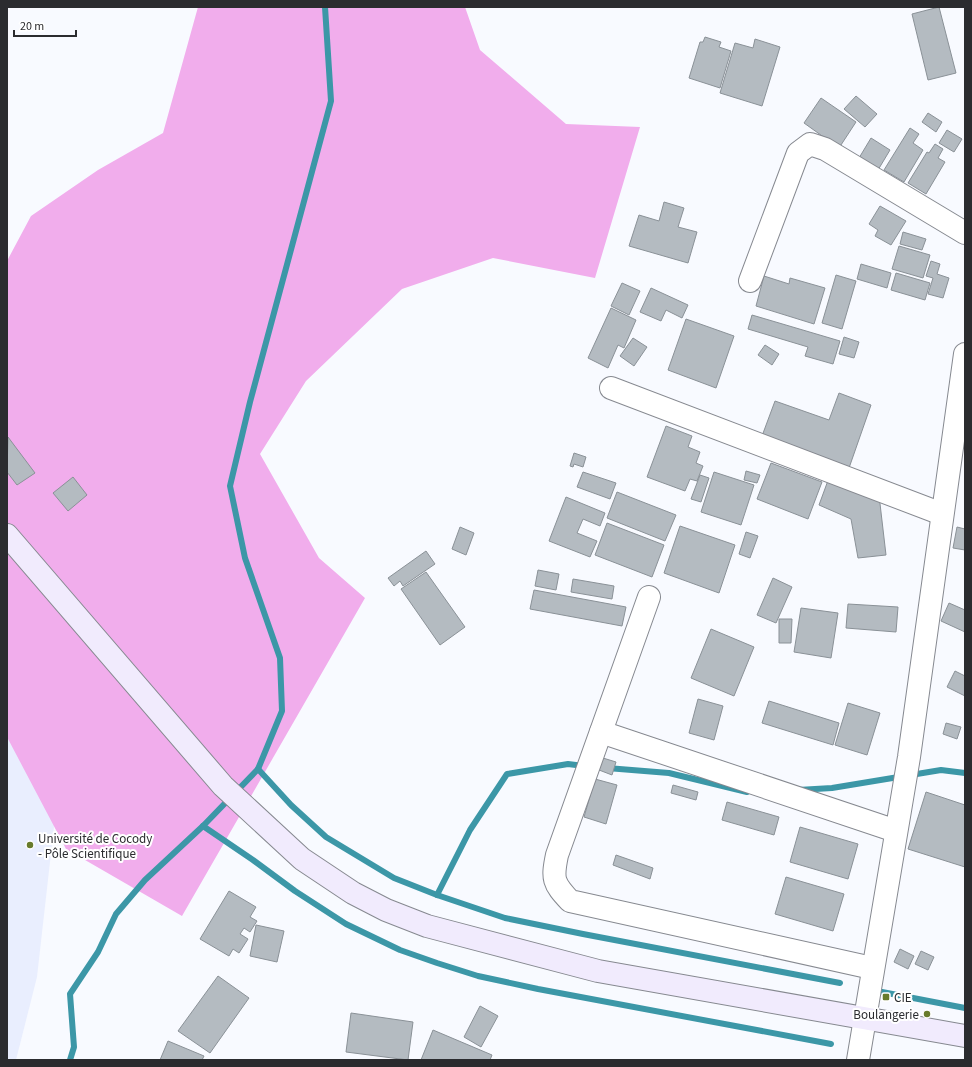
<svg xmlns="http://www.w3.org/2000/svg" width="972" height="1067" font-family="'Source Sans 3',sans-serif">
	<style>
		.built { fill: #e9eefe }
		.green { fill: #f1adec }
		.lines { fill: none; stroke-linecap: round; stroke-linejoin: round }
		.stream { stroke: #3c97a7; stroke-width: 6 }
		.building { fill: #b4bbc1; stroke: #8a9197 }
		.street-casing { stroke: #868990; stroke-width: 24 }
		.secondary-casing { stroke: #868990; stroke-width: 24 }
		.street { stroke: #fff; stroke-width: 22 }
		.secondary { stroke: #f1ebfd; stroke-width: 22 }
		.poi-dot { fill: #687b2b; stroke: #fff; stroke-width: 1.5 }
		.labels { text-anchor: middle; stroke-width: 4; stroke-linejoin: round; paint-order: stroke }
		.poi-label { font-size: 13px; fill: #2b2c2f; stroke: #fff; text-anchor: start }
	</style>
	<rect width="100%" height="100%" fill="#f8faff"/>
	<polygon class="built" points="7,644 67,712 37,977 16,1060 7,1060"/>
	<polygon class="green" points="198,7 465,7 480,50 566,124 640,127 595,278 493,258 402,289 306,381 260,454 319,558 365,598 182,916 66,849 7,737 7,261 31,216 98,170 163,133"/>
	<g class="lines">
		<g class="stream">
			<polyline points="607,768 669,773 747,792"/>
			<polyline points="258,769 291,805 326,837 394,878 437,895 505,918 583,934 840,983"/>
			<polyline points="798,790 832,788 941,770 965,773"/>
			<polyline points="203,826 253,860 295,891 346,924 400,950 437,963 478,976 538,989 831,1044"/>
			<polyline points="437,895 470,830 507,774 568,764 584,766"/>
			<polyline points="882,992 965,1008"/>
			<polyline points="70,1060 74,1047 70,994 98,952 116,914 145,880 203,826 258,769 282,711 280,658 245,558 230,486 250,402 331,101 325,7"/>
		</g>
	</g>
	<g class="building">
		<polygon points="939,7 956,73 928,80 912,14"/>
		<polygon points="705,37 721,42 719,47 731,51 720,88 689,78 700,42 703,42"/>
		<polygon points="755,39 780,47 762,106 720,93 735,43 753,48"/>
		<polygon points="856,96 877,114 865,127 844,109"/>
		<polygon points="821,98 856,122 839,148 804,123"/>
		<polygon points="928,113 942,122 936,132 922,122"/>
		<polygon points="910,128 919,134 913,143 923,150 904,182 884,170"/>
		<polygon points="947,130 962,139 954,152 939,143"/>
		<polygon points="871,138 890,150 878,170 859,158"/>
		<polygon points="935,144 943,149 938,158 945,162 926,194 908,183 927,152 929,153"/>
		<polygon points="664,202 684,208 678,227 697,232 688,263 629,246 639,215 659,221"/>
		<polygon points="880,206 906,221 891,245 875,236 878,230 869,224"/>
		<polygon points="903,232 926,239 922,250 900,244"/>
		<polygon points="899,246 930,255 923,278 892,269"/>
		<polygon points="931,261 940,264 937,274 949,278 943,298 928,294 933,278 926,276"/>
		<polygon points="861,264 891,273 887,288 857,279"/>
		<polygon points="896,273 930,283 925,300 891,290"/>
		<polygon points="836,275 856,281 842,329 822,323"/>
		<polygon points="764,276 789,284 790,278 825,288 814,324 756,306"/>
		<polygon points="622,283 640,291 629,315 611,306"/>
		<polygon points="651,288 688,305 682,318 666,310 661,321 640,312"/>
		<polygon points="611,308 636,320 624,348 618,345 608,368 588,358"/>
		<polygon points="752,315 840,341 833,364 805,356 808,347 748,329"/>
		<polygon points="686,319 734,336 716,388 668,370"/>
		<polygon points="844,337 859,342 854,358 839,354"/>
		<polygon points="633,338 647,347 634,366 620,356"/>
		<polygon points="765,345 779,354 772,365 758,355"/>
		<polygon points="839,393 871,405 849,468 762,436 775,401 829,420"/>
		<polygon points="666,426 692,436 688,447 700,452 696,463 703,466 697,481 690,479 685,491 647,477"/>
		<polygon points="8,437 35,473 17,485 7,472"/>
		<polygon points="574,453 586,457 583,467 574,464 573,467 570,466"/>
		<polygon points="771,463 822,482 808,519 757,499"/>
		<polygon points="746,471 760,475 757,483 744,480"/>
		<polygon points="583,472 616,483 610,499 577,487"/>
		<polygon points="714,472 754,485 741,525 701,512"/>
		<polygon points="700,475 709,478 701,502 691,499"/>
		<polygon points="830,475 879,495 886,555 858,558 851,519 819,505"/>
		<polygon points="73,477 87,495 68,511 53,493"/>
		<polygon points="617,492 676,515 665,541 607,518"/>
		<polygon points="566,497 605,513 600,526 583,519 577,533 597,541 590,557 549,541"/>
		<polygon points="607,523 664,545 652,577 595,555"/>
		<polygon points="680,526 735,545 719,593 664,573"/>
		<polygon points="460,527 474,533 466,555 452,549"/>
		<polygon points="957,527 965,529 965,550 953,548"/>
		<polygon points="746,532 758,536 750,558 739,554"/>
		<polygon points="426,551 435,564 403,586 400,581 394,586 388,578"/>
		<polygon points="538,570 559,574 556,590 535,586"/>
		<polygon points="426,572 465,627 440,645 401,589"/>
		<polygon points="773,578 792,587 776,623 757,615"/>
		<polygon points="573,579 614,586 612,599 571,592"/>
		<polygon points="534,590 626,607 622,626 530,609"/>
		<polygon points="949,603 965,610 965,632 941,621"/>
		<polygon points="848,604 898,607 896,632 846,628"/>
		<polygon points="801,608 838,613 831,658 794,652"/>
		<polygon points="779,619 792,619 791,643 779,643"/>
		<polygon points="711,629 754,647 734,696 691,678"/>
		<polygon points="955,671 965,676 965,696 947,687"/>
		<polygon points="698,699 723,706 714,740 689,733"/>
		<polygon points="769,701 839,723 833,745 762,723"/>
		<polygon points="848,703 880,713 867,755 835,745"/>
		<polygon points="946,723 961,727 957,739 943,734"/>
		<polygon points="603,758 616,762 612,775 599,770"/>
		<polygon points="595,779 617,785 606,824 584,817"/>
		<polygon points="673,785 698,792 696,800 671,793"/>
		<polygon points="926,792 965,805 965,867 908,849"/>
		<polygon points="727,802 779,817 774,835 722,820"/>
		<polygon points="800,827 858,844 848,879 790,862"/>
		<polygon points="616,855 653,868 650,879 613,865"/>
		<polygon points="786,877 844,894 833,931 775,914"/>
		<polygon points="229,891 256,907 250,917 257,921 250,932 244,928 240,934 248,939 239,953 233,949 229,956 200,939"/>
		<polygon points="256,925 284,931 277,962 250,956"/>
		<polygon points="900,949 914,956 908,969 894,962"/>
		<polygon points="921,951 934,957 928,970 915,964"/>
		<polygon points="218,976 249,998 210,1053 178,1031"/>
		<polygon points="480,1006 498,1016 481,1047 464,1037"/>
		<polygon points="351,1013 413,1022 408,1060 346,1052"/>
		<polygon points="433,1030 492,1055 490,1060 421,1060"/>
		<polygon points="168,1041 204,1056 202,1060 160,1060"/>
	</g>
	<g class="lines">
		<g class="street-casing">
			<g id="street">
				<polyline points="750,281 798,153 810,144 825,149 965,233"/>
				<polyline points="611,388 942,514"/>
				<path d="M649 597 557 855C552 879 553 883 570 901L872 968"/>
				<polyline points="601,732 896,831"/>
				<polyline points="858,1060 909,757 965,354"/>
			</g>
		</g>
		<g class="secondary-casing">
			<polyline id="secondary" points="7,535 223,786 302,859 353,893 386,910 427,926 598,971 965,1036"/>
		</g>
		<use href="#street" class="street"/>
		<use href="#secondary" class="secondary"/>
	</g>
	<g class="poi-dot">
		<circle cx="30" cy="845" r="4"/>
		<rect x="882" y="993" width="8" height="8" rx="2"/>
		<circle cx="927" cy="1014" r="4"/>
	</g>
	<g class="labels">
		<g class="poi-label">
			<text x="38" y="843">Université de Cocody<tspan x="38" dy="15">- Pôle Scientifique</tspan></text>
			<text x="894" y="1002">CIE</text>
			<text x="919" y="1019" text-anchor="end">Boulangerie</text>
		</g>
	</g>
	<rect width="972" height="1067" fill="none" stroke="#2b2c2f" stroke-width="16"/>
	<path d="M14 30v6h62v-6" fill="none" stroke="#2b2c2f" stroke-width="2"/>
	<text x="20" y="30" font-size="12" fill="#2b2c2f" stroke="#ffffff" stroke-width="3" paint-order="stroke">20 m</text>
</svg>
